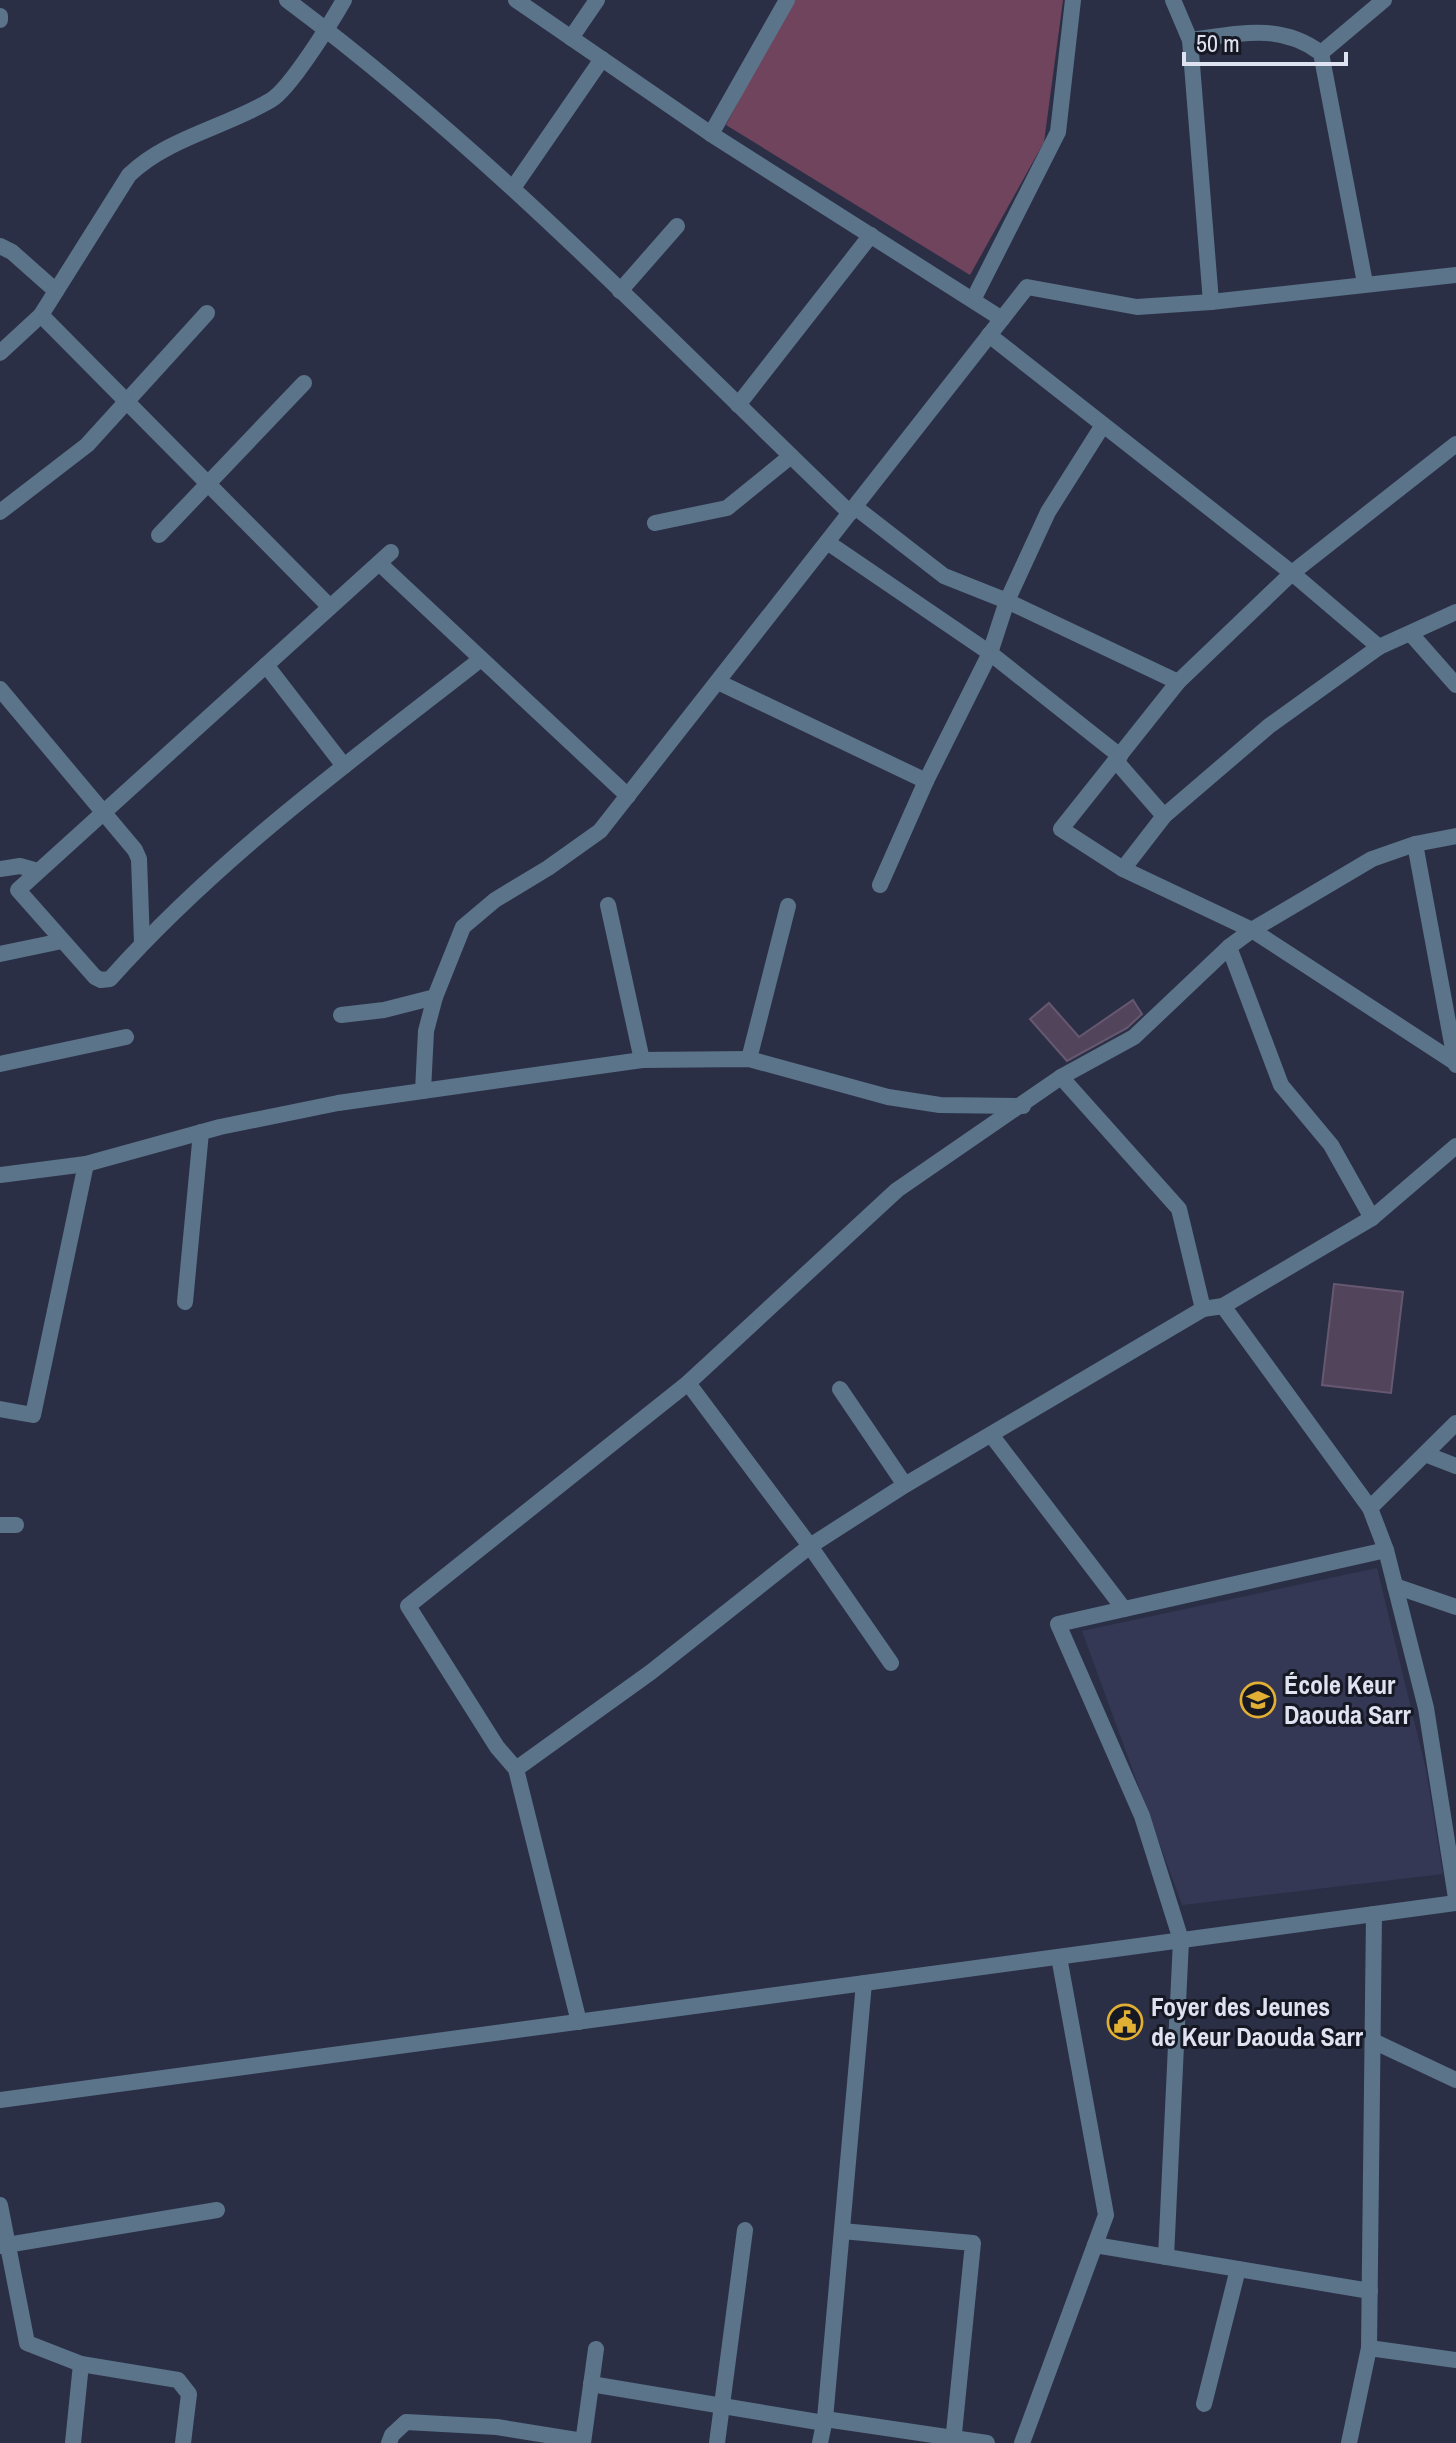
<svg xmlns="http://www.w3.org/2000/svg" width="1456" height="2443" font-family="'Archivo Narrow',sans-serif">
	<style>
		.built { fill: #343855 }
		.green { fill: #71445e }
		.building { fill: #52445b; stroke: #665870; stroke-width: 2 }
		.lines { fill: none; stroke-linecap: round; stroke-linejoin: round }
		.minor { stroke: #5b7489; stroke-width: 16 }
		.tertiary { stroke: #5b7489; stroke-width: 16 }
		.labels { text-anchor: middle; stroke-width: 6; stroke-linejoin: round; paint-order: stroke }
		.poi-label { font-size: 26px; font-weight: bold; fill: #dfe2f1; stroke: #161823; text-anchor: start }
	</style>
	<rect width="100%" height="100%" fill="#2b2f46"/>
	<polygon class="built" points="1377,1568 1426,1770 1443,1874 1182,1905 1082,1631"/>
	<polygon class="green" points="792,0 1063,0 1044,142 970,275 726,125"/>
	<g class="building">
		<polygon points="1133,1000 1142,1014 1127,1028 1067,1061 1030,1019 1049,1003 1079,1037"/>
		<polygon points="1334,1284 1403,1292 1391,1393 1322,1385"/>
	</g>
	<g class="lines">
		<g class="minor">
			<path d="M287 0C491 152 667 338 850 513"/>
			<polyline points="516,0 711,134 1002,319"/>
			<polyline points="1173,0 1190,40 1211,302"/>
			<polyline points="0,16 0,20"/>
			<polyline points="571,38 597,0"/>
			<path d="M1190 40C1237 34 1280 22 1321 53L1365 283"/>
			<polyline points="1321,53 1384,0"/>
			<polyline points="711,134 787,0"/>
			<polyline points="513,188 602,59"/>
			<polyline points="0,246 12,252 56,291"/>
			<polyline points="620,291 677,226"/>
			<polyline points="973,300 1058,132 1073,0"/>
			<polyline points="41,315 330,607"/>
			<polyline points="989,335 1292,573 1379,647"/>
			<path d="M0 353 41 315 129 175C167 138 226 127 271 100 290 89 332 21 344 0"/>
			<polyline points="738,405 871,235"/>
			<polyline points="855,507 944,576 1007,601 1178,682"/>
			<polyline points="0,512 87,445 207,313"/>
			<polyline points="655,523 727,508 791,456"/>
			<polyline points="159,535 304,383"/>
			<polyline points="827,542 990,653 1120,756"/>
			<path d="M391 552 18 890 95 977 101 980 110 979C219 857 352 760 481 659"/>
			<polyline points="379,563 628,796"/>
			<polyline points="1411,634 1456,685"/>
			<polyline points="266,665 344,766"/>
			<polyline points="718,682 926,781"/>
			<polyline points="0,689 135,850 139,859 142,943"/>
			<polyline points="1116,761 1164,816"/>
			<polyline points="1415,844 1456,1065"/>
			<polyline points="0,869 20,866 38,871"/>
			<polyline points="1123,869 1164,816 1269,726 1379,647 1456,612"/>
			<polyline points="880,885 926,781 990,653 1007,601 1048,512 1103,425"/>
			<polyline points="608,905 642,1060"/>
			<polyline points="1229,947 1281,1085 1331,1145 1372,1218"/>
			<polyline points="0,954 62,941"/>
			<polyline points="341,1015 384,1010 435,997 463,927 495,900 548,868 600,831 1027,287 1137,307 1211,302 1456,275"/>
			<polyline points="749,1059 788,906"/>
			<polyline points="1456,1063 1252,930 1123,869 1061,829 1178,682 1292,573 1456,444"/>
			<polyline points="0,1064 126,1037"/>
			<polyline points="1061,1077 1179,1209 1203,1309"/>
			<polyline points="423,1091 426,1031 435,997"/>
			<polyline points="0,1175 86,1164 220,1127 338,1103 642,1060 749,1059 888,1097 940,1105 1023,1106"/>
			<polyline points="185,1302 201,1132"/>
			<polyline points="1223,1306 1370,1508 1386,1550 1426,1708 1456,1898"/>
			<polyline points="688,1383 810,1546 891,1663"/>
			<polyline points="840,1389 905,1485"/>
			<polyline points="0,1409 33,1415 86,1164"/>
			<polyline points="992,1436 1124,1609"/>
			<polyline points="1425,1454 1456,1466"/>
			<polyline points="1370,1508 1456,1423"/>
			<polyline points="0,1525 16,1525"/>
			<polyline points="1395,1586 1456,1607"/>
			<polyline points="516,1769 651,1672 810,1546 905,1485 1203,1309 1223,1306 1372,1218 1456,1146"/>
			<polyline points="579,2022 516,1769 497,1747 408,1606 688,1383 897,1190 1061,1077 1134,1037 1229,947 1252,930 1372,859 1415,844 1456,836"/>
			<polyline points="1373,2041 1456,2080"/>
			<polyline points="0,2205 27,2343 81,2364 178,2380 189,2394 183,2443"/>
			<polyline points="842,2231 973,2243 953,2443"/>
			<polyline points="1095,2245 1370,2291"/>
			<polyline points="0,2246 217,2210"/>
			<polyline points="1166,2257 1181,1940 1142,1816 1058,1624 1386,1550"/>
			<polyline points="1369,2348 1456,2360"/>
			<polyline points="591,2384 824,2423"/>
			<polyline points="1204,2404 1238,2269"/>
			<polyline points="825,2419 987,2443"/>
			<polyline points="73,2443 81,2364"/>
			<polyline points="389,2443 392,2435 406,2422 497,2427 583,2441"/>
			<polyline points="583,2443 596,2349"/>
			<polyline points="717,2443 745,2230"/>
			<polyline points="820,2443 825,2419 864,1983"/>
			<polyline points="1022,2443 1106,2215 1059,1957"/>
			<polyline points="1349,2443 1369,2348 1374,1914"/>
		</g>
		<polyline class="tertiary" points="0,2100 1456,1903"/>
	</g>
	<defs>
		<g id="school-ring" transform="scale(1.8)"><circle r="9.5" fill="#161823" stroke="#e1af34" stroke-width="1.5"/><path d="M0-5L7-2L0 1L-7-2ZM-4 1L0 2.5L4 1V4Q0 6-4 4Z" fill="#e1af34"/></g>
		<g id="civic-ring" transform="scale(1.8)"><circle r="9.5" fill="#161823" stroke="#e1af34" stroke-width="1.5"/><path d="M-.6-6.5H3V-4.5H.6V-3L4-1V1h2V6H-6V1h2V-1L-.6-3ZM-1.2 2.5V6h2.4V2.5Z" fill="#e1af34"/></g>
	</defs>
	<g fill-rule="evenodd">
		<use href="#school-ring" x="1258" y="1700"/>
		<use href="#civic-ring" x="1125" y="2022"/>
	</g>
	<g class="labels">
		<g class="poi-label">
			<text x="1284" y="1694">École Keur<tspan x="1284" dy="30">Daouda Sarr</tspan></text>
			<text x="1151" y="2016">Foyer des Jeunes<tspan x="1151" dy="30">de Keur Daouda Sarr</tspan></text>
		</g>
	</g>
	<path d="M1184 52v12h162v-12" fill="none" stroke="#dfe2f1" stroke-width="4"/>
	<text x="1196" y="52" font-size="24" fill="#dfe2f1" stroke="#161823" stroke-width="6" paint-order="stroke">50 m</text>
</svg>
